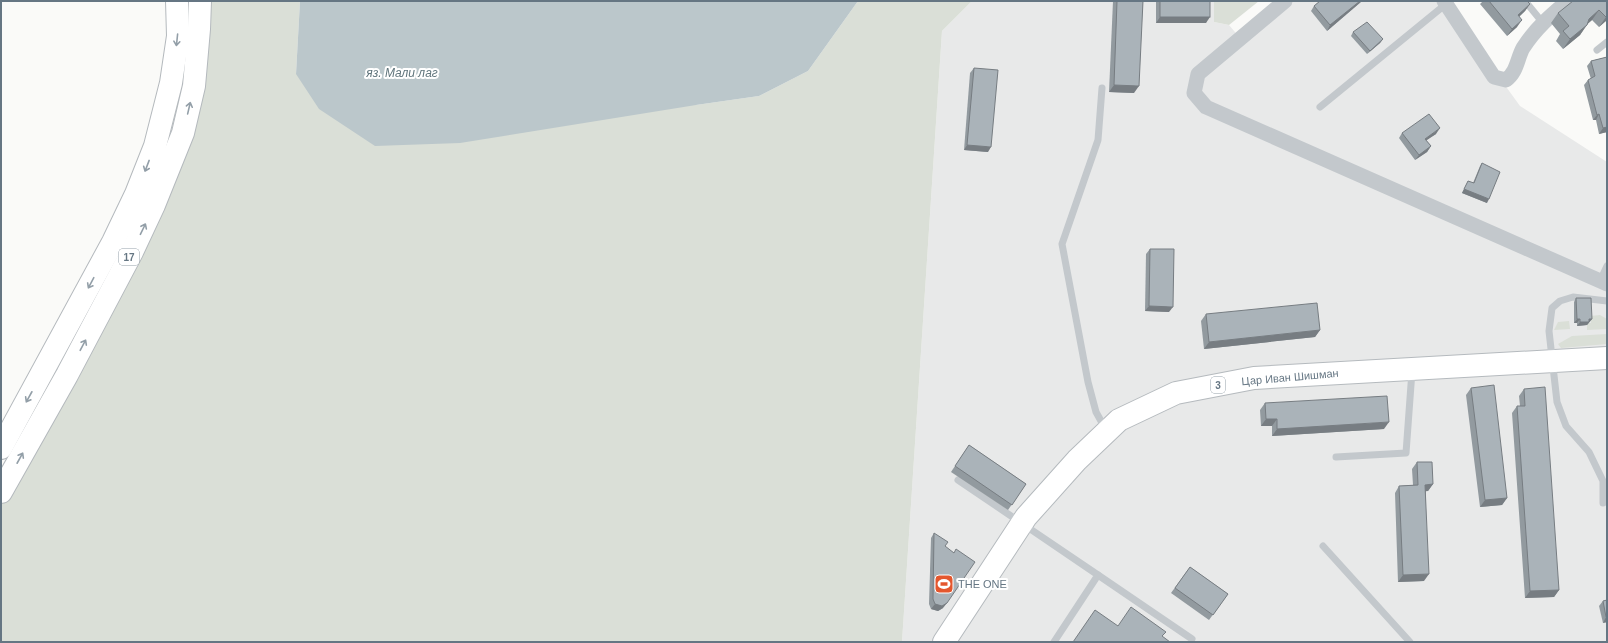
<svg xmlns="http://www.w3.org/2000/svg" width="1608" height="643" font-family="Arial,sans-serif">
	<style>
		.built { fill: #e8e9e9 }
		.green { fill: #dadfd7 }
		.water { fill: #bbc7cb }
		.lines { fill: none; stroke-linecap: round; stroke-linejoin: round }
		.primary-casing { stroke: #b5babe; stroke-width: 24 }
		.trunk-casing { stroke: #b4b9bd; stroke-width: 24 }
		.service { stroke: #c3c8cc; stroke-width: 7 }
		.minor { stroke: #c3c8cc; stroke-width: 15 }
		.primary { stroke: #fff; stroke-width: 22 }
		.trunk { stroke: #fff; stroke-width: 22 }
		.wall { fill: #929a9f }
		.shaded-wall { fill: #777d82 }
		.building { fill: #aab3b9; stroke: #777d82 }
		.oneway { stroke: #939fa8 }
		.labels { text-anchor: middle; stroke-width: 4; stroke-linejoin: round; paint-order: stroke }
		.shield { fill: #fff; stroke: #939fa8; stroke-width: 1 }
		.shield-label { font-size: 10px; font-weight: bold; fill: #657683 }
		.street-label { font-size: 11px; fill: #657683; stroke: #fff }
		.poi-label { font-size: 11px; fill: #657683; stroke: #fff; text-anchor: start }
		.water-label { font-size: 12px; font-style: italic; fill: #60757c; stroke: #fff }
	</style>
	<rect width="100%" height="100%" fill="#fafaf8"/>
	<polygon class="built" points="972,1 1214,1 1214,22 1229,25 1240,38 1285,1 1444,1 1520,106 1607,162 1607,642 902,642 942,31"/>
	<g class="green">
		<polygon points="201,1 300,1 296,74 696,105 759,96 808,71 858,1 972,1 942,31 902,642 1,642 1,505 71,377 158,204"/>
		<polygon points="1214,1 1259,1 1229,25 1214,22"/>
		<polygon points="1600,315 1607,319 1607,329 1587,330 1587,323 1591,323 1590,316"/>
		<polygon points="1569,321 1570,329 1554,330 1558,322"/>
		<polygon points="1607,334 1607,344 1561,348 1558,344 1572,336"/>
	</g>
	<polygon class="water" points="300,1 858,1 808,71 759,96 696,105 460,143 375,146 319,109 296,74"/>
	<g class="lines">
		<g class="primary-casing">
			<polyline id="primary" points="944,642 1026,517 1077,460 1119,420 1176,393 1254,378 1607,358"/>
		</g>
		<g class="trunk-casing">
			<g id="trunk">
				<polyline points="1,448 113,242 136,194 155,146 171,83 178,36 177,1"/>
				<polyline points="1,492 67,375 132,252 154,205 183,133 194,86 199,29 200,1"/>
			</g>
		</g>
		<g class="service">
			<polyline points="1525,1 1543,23"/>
			<polyline points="1597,50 1607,42"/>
			<polyline points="1102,88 1098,140 1062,244 1088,382 1096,412 1106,430"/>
			<polyline points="1320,107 1446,4"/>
			<polyline points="1600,281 1607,266"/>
			<polyline points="1336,457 1406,453 1412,371"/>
			<polyline points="958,480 1098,575 1054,642"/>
			<polyline points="1603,503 1603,481 1589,452 1566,426 1557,402 1549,331 1552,308 1560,301 1573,297 1607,301"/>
			<polyline points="1323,546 1410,642"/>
			<polyline points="1098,575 1192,639"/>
		</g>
		<g class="minor">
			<polyline points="1285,1 1198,74 1194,93 1206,107 1607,284"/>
			<path d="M1444 1 1494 77 1506 80C1517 72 1517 59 1523 48 1535 29 1551 15 1568 1"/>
		</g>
		<use href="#primary" class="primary"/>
		<use href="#trunk" class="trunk"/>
	</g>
	<g class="wall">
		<polygon points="1113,1 1143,1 1134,93 1109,92"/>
		<polygon points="1156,1 1210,1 1206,23 1156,23"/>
		<polygon points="1320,1 1362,1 1327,31 1311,11 1314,6"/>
		<polygon points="1483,1 1527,1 1530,4 1525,11 1519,17 1517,27 1507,36 1480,4"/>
		<polygon points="1607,1 1607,20 1599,27 1592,20 1587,24 1580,35 1563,49 1556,41 1560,34 1551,23 1558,13"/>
		<polygon points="1353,32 1383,39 1380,43 1367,54 1351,36"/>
		<polygon points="1607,57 1607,132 1599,134 1596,120 1593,120 1584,85 1588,80 1591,79 1587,66 1591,61"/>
		<polygon points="974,68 988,152 964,150 970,73"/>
		<polygon points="1402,133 1436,134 1426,140 1431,146 1427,152 1415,160 1399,138"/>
		<polygon points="1482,163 1487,203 1462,193 1468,181 1473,183 1480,166"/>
		<polygon points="1150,249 1169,312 1145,311 1146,254"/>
		<polygon points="1576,298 1592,319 1587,325 1577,326 1577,323 1574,323 1574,302"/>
		<polygon points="1206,314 1320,330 1315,337 1204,349 1201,321"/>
		<polygon points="1471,388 1507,498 1502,505 1480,507 1466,395"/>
		<polygon points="1524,389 1559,590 1554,597 1525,598 1512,413 1517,406 1520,406 1519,396"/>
		<polygon points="1265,403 1384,429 1272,436 1272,426 1261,426 1260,410"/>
		<polygon points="969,445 1026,484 1008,510 951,472"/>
		<polygon points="1417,462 1433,484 1428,491 1426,491 1424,581 1398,582 1395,493 1399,486 1413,485 1412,469"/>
		<polygon points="934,533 943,608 938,611 931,609 929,604 931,538"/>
		<polygon points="1190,567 1228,594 1209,620 1171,593"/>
		<polygon points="1607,600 1607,622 1603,623 1599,606 1603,601"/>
	</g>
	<g class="shaded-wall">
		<polygon points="1360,1 1362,1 1327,31 1330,25"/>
		<polygon points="1530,4 1525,11 1513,22 1518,15"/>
		<polygon points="1599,10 1592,20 1582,29 1589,19"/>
		<polygon points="1607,16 1607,20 1599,27 1606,17"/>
		<polygon points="1160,17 1210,17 1206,23 1156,23"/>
		<polygon points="1522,20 1517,27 1507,36 1512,29"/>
		<polygon points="1587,25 1580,35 1563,49 1570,39"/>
		<polygon points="1383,39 1380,43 1367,54 1370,51"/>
		<polygon points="1114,85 1139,86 1134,93 1109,92"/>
		<polygon points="1599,114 1596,120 1593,120 1597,115"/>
		<polygon points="1607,127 1607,132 1599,134 1603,128"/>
		<polygon points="1440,128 1436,134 1421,144 1425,139"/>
		<polygon points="967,145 991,147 988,152 964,150"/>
		<polygon points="1431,146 1427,152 1415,160 1419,155"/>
		<polygon points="1464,189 1489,199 1487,203 1462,193"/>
		<polygon points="1149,306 1173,307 1169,312 1145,311"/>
		<polygon points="1577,319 1580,319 1577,323 1574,323"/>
		<polygon points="1589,319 1592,319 1587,325 1577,326 1580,322"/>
		<polygon points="1320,330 1315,337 1204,349 1209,342"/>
		<polygon points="1266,419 1277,419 1272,426 1261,426"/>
		<polygon points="1389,422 1384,429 1272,436 1277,429"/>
		<polygon points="1433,484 1428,491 1420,492 1425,485"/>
		<polygon points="1507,498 1502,505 1480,507 1485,500"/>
		<polygon points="1429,574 1424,581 1398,582 1403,575"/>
		<polygon points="1559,590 1554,597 1525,598 1530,591"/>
		<polygon points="947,603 943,608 938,611 931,609 935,604"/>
		<polygon points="1606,617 1607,617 1607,622 1603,623"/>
	</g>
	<g class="building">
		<polygon points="1117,1 1143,1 1139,86 1114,85"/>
		<rect x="1160" y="1" width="50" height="16"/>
		<polygon points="1320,1 1360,1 1330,25 1314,6"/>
		<polygon points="1489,1 1527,1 1530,4 1518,15 1522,20 1512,29"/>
		<polygon points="1573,1 1607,1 1607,16 1606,17 1599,10 1589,19 1587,25 1570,39 1563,31 1569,26 1558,13"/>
		<polygon points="1367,22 1383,39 1370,51 1353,32"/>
		<polygon points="1607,57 1607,127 1603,128 1599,114 1597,115 1588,80 1595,76 1591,61"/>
		<polygon points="974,68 998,70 991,147 967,145"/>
		<polygon points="1429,114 1440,128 1425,139 1431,146 1419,155 1402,133"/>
		<polygon points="1482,163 1500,172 1489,199 1464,189 1468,181 1474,183"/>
		<polygon points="1150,249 1174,249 1173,307 1149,306"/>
		<polygon points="1576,298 1591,298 1592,319 1589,319 1589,322 1580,322 1580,319 1577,319"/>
		<polygon points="1317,303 1320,330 1209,342 1206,314"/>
		<polygon points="1494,385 1507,498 1485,500 1471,388"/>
		<polygon points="1545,387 1559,590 1530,591 1517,406 1525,406 1524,389"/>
		<polygon points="1387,396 1389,422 1277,429 1277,419 1266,419 1265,403"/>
		<polygon points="969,445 1026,484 1012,505 955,466"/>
		<polygon points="1417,462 1432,462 1433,484 1425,485 1429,574 1403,575 1399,486 1418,485"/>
		<polygon points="934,533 948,542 945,546 954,553 956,549 975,562 947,603 942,606 935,604 933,599"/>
		<polygon points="1190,567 1228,594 1213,615 1175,588"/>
		<polygon points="1607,600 1607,617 1606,617 1603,601"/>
		<polygon points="1131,607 1166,632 1162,636 1170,642 1073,642 1095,610 1118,626"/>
	</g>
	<defs><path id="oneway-shaft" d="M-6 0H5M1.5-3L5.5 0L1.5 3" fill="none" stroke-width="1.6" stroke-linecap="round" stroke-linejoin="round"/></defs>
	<g class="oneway">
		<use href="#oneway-shaft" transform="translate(177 40) rotate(96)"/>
		<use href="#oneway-shaft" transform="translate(189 108) rotate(-77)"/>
		<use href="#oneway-shaft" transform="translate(147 166) rotate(111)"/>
		<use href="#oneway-shaft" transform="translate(143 229) rotate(-64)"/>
		<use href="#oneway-shaft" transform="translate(91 283) rotate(118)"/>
		<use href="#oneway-shaft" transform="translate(83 345) rotate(-62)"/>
		<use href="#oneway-shaft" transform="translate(29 397) rotate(119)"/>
		<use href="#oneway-shaft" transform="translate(20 458) rotate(-61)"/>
	</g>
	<defs>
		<g id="stadium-square" transform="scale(1)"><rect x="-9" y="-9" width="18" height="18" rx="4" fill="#e4572e" stroke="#fff"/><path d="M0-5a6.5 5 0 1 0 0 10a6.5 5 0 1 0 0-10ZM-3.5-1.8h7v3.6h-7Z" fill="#fff"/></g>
	</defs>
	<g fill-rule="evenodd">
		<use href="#stadium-square" x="944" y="584"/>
	</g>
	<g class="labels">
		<g class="shield">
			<rect x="119" y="249" width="20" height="16" rx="3"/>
			<rect x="1211" y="377" width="14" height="16" rx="3"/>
		</g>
		<g class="shield-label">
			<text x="129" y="261">17</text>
			<text x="1218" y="389">3</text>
		</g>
		<g class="street-label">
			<text transform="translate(1290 377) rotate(-5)" y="4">Цар Иван Шишман</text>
		</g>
		<g class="poi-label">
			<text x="958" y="588">THE ONE</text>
		</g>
		<g class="water-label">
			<text x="402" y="77">яз. Мали лаг</text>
		</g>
	</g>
	<rect width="1608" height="643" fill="none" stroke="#657683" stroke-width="4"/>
</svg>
